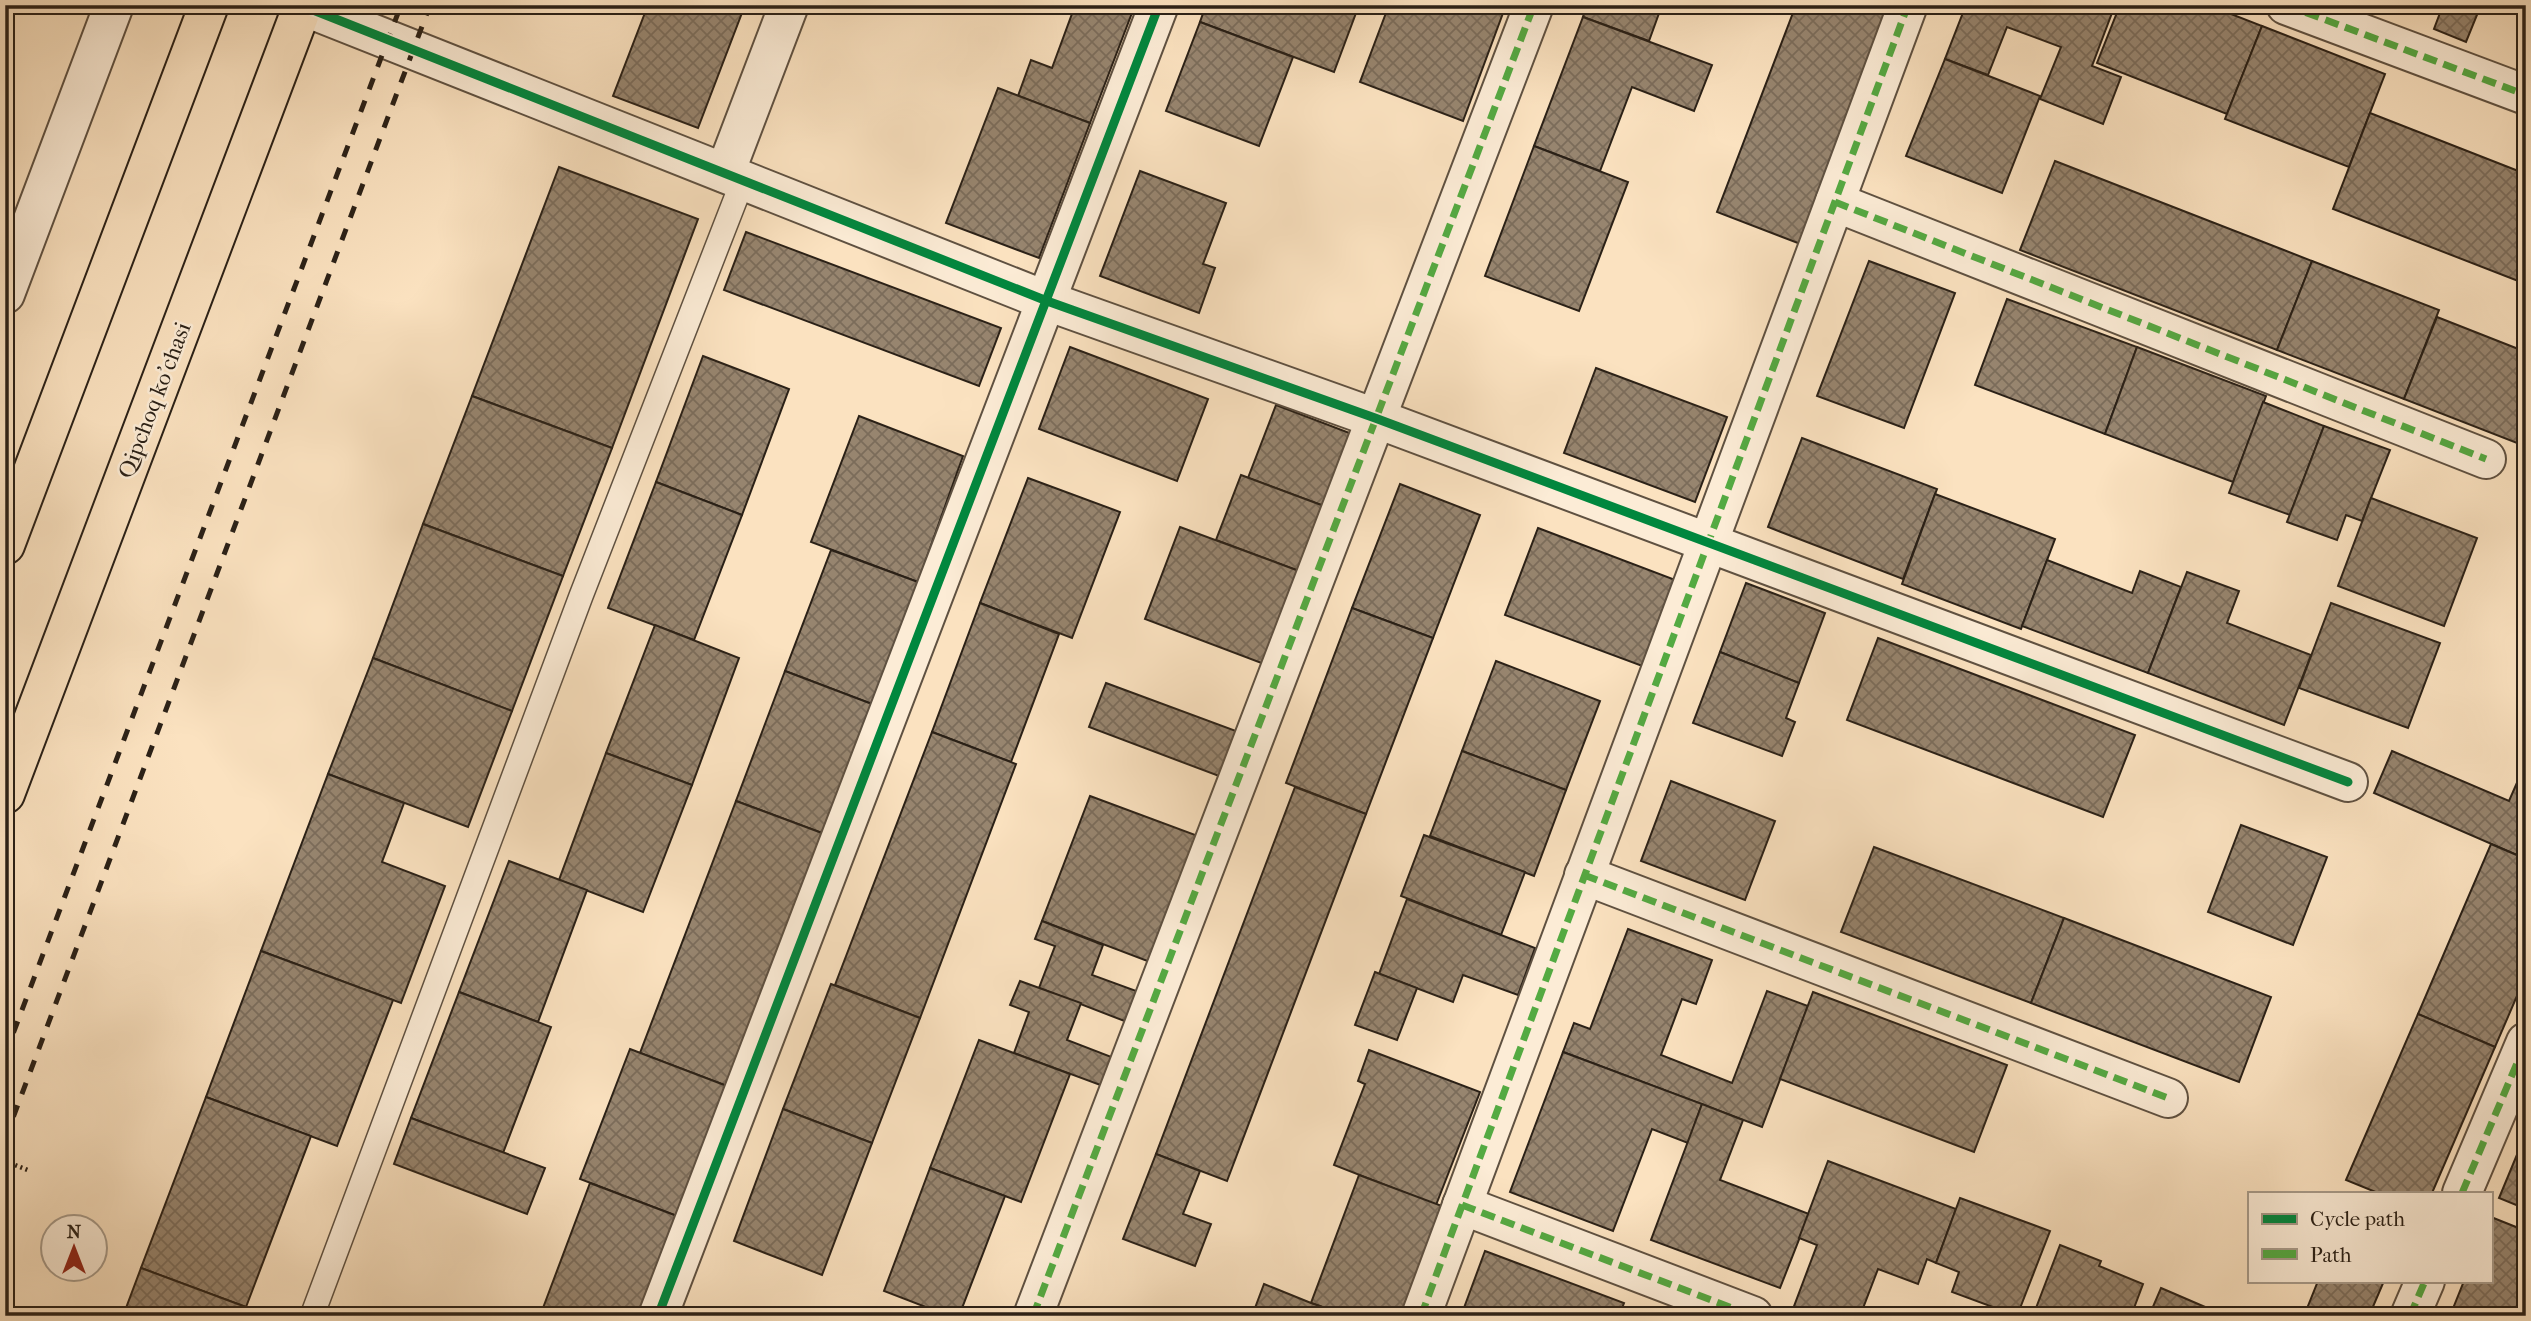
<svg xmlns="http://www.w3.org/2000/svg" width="2531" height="1321" font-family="'IM FELL French Canon',serif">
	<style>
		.building { fill: url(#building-cross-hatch); stroke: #2b2117; stroke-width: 2 }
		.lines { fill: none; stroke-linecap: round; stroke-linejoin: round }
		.service-casing { stroke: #5f5141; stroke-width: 26 }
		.minor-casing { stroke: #5f5141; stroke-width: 42 }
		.primary-casing { stroke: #2b2117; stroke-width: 42 }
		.path { stroke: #2b2117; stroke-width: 4.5; stroke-dasharray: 2 3.5; stroke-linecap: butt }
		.service { stroke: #fcecd6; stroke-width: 23 }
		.minor { stroke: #fcecd6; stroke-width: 38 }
		.primary { stroke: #fbe2c0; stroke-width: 38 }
		.rail { stroke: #2b2117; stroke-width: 5; stroke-dasharray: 12 12; stroke-linecap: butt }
		.quiet { stroke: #54aa42; stroke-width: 7; stroke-dasharray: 14 7; stroke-linecap: butt }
		.cycleway-casing { stroke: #fcecd6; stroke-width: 13 }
		.cycleway { stroke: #00873e; stroke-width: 9 }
		.labels { text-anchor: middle; stroke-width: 5; stroke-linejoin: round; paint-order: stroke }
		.street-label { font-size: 23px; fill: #2b2117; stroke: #fcecd6 }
	</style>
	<defs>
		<pattern id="building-cross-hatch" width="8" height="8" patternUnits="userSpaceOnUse" patternTransform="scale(1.75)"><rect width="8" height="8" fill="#97856f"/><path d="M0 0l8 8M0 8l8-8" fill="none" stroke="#7b6c5a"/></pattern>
	</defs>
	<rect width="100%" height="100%" fill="#fbe2c0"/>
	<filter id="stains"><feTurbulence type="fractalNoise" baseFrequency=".00286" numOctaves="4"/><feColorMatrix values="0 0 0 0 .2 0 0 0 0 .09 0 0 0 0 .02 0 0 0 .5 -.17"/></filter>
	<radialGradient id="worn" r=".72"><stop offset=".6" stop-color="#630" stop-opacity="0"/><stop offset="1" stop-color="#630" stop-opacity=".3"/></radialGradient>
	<g class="building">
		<polygon points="648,5 745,5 698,128 613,96"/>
		<polygon points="1057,5 1135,5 1090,123 1018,96 1031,60 1052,68 1073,11"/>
		<polygon points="1206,5 1359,5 1334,72 1200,22"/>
		<polygon points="1389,5 1506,5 1463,121 1360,82"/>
		<polygon points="1587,5 1662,5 1649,41 1583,17"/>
		<polygon points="1796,5 1894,5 1803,245 1717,212"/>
		<polygon points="1966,5 2115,5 2092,66 2121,77 2103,124 2040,99 2061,47 2007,27 1988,75 1945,59"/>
		<polygon points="2120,5 2208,5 2262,26 2227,114 2097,63"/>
		<polygon points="2443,5 2481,5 2466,42 2434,29"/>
		<polygon points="1583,17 1712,65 1694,111 1632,87 1600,171 1534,146"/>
		<polygon points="1200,22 1293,57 1259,146 1166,111"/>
		<polygon points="2262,26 2385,74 2349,167 2225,119"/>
		<polygon points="1945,59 2040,96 2002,193 1906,156"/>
		<polygon points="998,88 1090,123 1039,258 946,223"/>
		<polygon points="2370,113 2526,174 2526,284 2333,209"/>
		<polygon points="1534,146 1628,182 1579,311 1485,276"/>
		<polygon points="2055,161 2312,261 2277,350 2020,250"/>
		<polygon points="559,167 698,219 612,448 472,396"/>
		<polygon points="1140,171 1226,203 1203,264 1215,268 1199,313 1100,276"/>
		<polygon points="746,232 1001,328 979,386 724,290"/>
		<polygon points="1869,261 1955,293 1904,428 1817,396"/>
		<polygon points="2312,261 2439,310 2404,399 2277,350"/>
		<polygon points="2007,299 2137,347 2105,434 1975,385"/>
		<polygon points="2437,317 2526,352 2526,421 2517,443 2404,399"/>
		<polygon points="1070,347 1208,399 1177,481 1039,429"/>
		<polygon points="2137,347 2266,396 2233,482 2105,434"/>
		<polygon points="703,356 789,389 742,515 656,482"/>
		<polygon points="1596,368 1727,417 1695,502 1564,453"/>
		<polygon points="472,396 612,448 563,576 423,524"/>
		<polygon points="2263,402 2324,426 2290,515 2229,493"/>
		<polygon points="1276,405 1360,437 1332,509 1248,478"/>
		<polygon points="859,416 963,456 918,582 811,542"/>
		<polygon points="2324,426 2390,450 2362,521 2346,515 2337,540 2287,522"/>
		<polygon points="1802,438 1937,489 1903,579 1768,527"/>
		<polygon points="1241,475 1324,506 1299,571 1216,540"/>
		<polygon points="1028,478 1120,512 1072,638 980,603"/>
		<polygon points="656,482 742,515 694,640 608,608"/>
		<polygon points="1400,484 1480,515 1433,638 1352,608"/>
		<polygon points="1935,494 2055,539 2021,629 1902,584"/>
		<polygon points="2371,498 2477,538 2444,626 2338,586"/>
		<polygon points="423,524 563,576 512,711 373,658"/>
		<polygon points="1180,527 1299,571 1264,664 1145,619"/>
		<polygon points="1538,528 1678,581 1645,667 1505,615"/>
		<polygon points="831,550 918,582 872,704 785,671"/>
		<polygon points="2047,560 2132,593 2140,571 2181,587 2148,673 2022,626"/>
		<polygon points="2187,572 2239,591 2227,623 2311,655 2284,725 2148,673"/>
		<polygon points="1746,583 1825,613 1799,683 1720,652"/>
		<polygon points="980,603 1059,634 1011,762 932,732"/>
		<polygon points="2331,603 2440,643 2408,728 2299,688"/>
		<polygon points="1352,608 1433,638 1366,814 1286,783"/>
		<polygon points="655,625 739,658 692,785 606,753"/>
		<polygon points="1878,638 2135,735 2103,817 1847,720"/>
		<polygon points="1720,652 1799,683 1786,718 1795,722 1782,756 1693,723"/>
		<polygon points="373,658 512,711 468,827 328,774"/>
		<polygon points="1496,661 1600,701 1566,790 1462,751"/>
		<polygon points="785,671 872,704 822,833 736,801"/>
		<polygon points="1106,683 1236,731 1219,776 1089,727"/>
		<polygon points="932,732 1016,764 920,1018 835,985"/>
		<polygon points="1462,751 1566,790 1534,876 1430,836"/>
		<polygon points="2392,751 2509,801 2526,762 2526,859 2374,793"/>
		<polygon points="606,753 692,785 643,912 559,880"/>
		<polygon points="328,774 404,803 382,862 445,886 401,1003 261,951"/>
		<polygon points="1671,781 1775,821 1745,900 1641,861"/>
		<polygon points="1295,787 1366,814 1227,1181 1156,1154"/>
		<polygon points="1090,796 1198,836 1150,962 1042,921"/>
		<polygon points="736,801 822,833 727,1086 640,1053"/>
		<polygon points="2241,825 2327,857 2293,945 2208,912"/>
		<polygon points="1424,835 1525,872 1501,935 1401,896"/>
		<polygon points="2491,844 2526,859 2526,975 2495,1047 2418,1014"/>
		<polygon points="1874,847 2064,918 2031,1003 1841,932"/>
		<polygon points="509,861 587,890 538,1022 459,992"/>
		<polygon points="1407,899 1535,948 1518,995 1463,975 1453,1002 1379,974"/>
		<polygon points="2064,918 2271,997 2239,1082 2031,1003"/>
		<polygon points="1042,921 1103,945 1092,975 1139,992 1127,1022 1039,988 1055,946 1035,939"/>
		<polygon points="1628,929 1712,960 1696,1004 1682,999 1661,1055 1732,1083 1767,991 1808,1006 1762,1127 1563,1052 1574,1023 1590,1029"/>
		<polygon points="261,951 393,1000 337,1146 206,1097"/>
		<polygon points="1375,972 1417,988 1397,1040 1355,1025"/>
		<polygon points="1020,981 1081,1003 1067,1040 1114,1058 1103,1086 1014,1053 1029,1012 1010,1005"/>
		<polygon points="831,984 920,1018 872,1143 783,1109"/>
		<polygon points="459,992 551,1027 503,1153 411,1118"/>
		<polygon points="1813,992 2007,1065 1974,1152 1780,1079"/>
		<polygon points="2418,1014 2495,1047 2432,1193 2378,1193 2346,1180"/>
		<polygon points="979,1040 1070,1074 1021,1202 930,1168"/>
		<polygon points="630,1049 727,1086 677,1216 580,1179"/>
		<polygon points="1369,1050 1480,1092 1436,1205 1334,1165 1365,1084 1358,1081"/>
		<polygon points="1563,1052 1702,1104 1688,1143 1652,1129 1613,1231 1510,1192"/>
		<polygon points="206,1097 311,1136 246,1307 141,1268"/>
		<polygon points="1702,1104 1743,1120 1720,1180 1809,1214 1780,1288 1651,1240"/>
		<polygon points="783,1109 872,1143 822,1275 734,1241"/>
		<polygon points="411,1118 545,1168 527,1214 394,1164"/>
		<polygon points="2526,1133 2526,1209 2499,1198"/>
		<polygon points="1156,1154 1200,1171 1183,1214 1211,1224 1195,1266 1123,1239"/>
		<polygon points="1828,1161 1956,1209 1936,1263 1927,1259 1918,1284 1878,1269 1860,1316 1813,1316 1793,1309 1817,1245 1799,1238"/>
		<polygon points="930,1168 1005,1196 959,1316 949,1316 884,1291"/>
		<polygon points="1359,1175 1442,1206 1401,1316 1348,1316 1311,1303"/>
		<polygon points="590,1183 677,1216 639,1316 540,1316"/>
		<polygon points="1960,1198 2050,1231 2017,1316 1952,1292 1959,1272 1936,1263"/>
		<polygon points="2491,1217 2526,1231 2526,1316 2450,1316 2464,1281 2491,1281"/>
		<polygon points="2060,1245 2101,1261 2099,1266 2143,1284 2131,1316 2033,1316"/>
		<polygon points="1485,1251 1624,1303 1619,1316 1461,1316"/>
		<polygon points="141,1268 246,1307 243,1316 123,1316"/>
		<polygon points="2318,1281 2384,1281 2369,1316 2304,1316"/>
		<polygon points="1264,1284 1311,1303 1348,1316 1252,1316"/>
		<polygon points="2161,1288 2226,1316 2149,1316"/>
	</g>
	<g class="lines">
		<g class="service-casing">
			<polyline id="service" points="312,1316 581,596 743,180"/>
		</g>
		<g class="minor-casing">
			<g id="minor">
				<polyline points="2286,5 2526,95"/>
				<polyline points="303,6 1047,301 1375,418 2348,782"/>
				<polyline points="725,173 789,5"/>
				<polyline points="1835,202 2486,459"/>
				<polyline points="5,294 114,5"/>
				<polyline points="1584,875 2168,1098"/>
				<polyline points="2462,1193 2526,1042"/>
				<polyline points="1462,1205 1753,1316"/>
				<polyline points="658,1316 1159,5"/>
				<polyline points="1033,1316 1534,5"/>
				<polyline points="1421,1316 1908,5"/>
				<polyline points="2410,1316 2425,1281"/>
			</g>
		</g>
		<g class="primary-casing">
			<g id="primary">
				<polyline points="5,545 209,5"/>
				<polyline points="5,794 303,5"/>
			</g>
		</g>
		<polyline class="path" points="5,1161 30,1171"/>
		<use href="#service" class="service"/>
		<use href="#minor" class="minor"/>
		<use href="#primary" class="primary"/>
		<g class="rail">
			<polyline points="5,1055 401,5"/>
			<polyline points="5,1139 430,5"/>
		</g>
		<g class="quiet">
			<polyline points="2286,5 2526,95"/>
			<polyline points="1835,202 2486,459"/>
			<polyline points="1584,875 2168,1098"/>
			<polyline points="2462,1193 2526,1042"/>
			<polyline points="1462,1205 1753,1316"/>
			<polyline points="1033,1316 1534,5"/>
			<polyline points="1421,1316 1908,5"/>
			<polyline points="2410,1316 2425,1281"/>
		</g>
		<g class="cycleway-casing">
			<g id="cycleway">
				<polyline points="303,6 1047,301 1375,418 2348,782"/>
				<polyline points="658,1316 1159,5"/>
			</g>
		</g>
		<use href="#cycleway" class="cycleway"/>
	</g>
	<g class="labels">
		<g class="street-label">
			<text transform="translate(154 400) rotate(-69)" y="8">Qipchoq ko'chasi</text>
		</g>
	</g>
	<rect width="2531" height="1321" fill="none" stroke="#fbe2c0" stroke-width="28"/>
	<rect x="7" y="7" width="2517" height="1307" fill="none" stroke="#2b2117" stroke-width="3.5"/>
	<rect x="14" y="14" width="2503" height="1293" fill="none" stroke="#2b2117" stroke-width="2"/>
	<rect x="2248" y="1192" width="245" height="91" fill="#fcecd6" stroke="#a89b8a" stroke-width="2"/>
	<rect x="2262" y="1214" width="35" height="10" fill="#00873e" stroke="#a89b8a" stroke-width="2"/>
	<text x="2310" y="1226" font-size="21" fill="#2b2117">Cycle path</text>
	<rect x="2262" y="1249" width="35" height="10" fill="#54aa42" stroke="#a89b8a" stroke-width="2"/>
	<text x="2310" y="1262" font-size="21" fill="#2b2117">Path</text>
	<g transform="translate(74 1248)"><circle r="33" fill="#fcecd6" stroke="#a89b8a" stroke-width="2"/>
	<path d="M0-5L12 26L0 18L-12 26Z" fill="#8f2418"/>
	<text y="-10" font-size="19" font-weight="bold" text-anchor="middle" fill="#2b2117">N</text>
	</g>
	<rect width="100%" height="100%" filter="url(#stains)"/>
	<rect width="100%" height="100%" fill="url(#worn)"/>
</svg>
